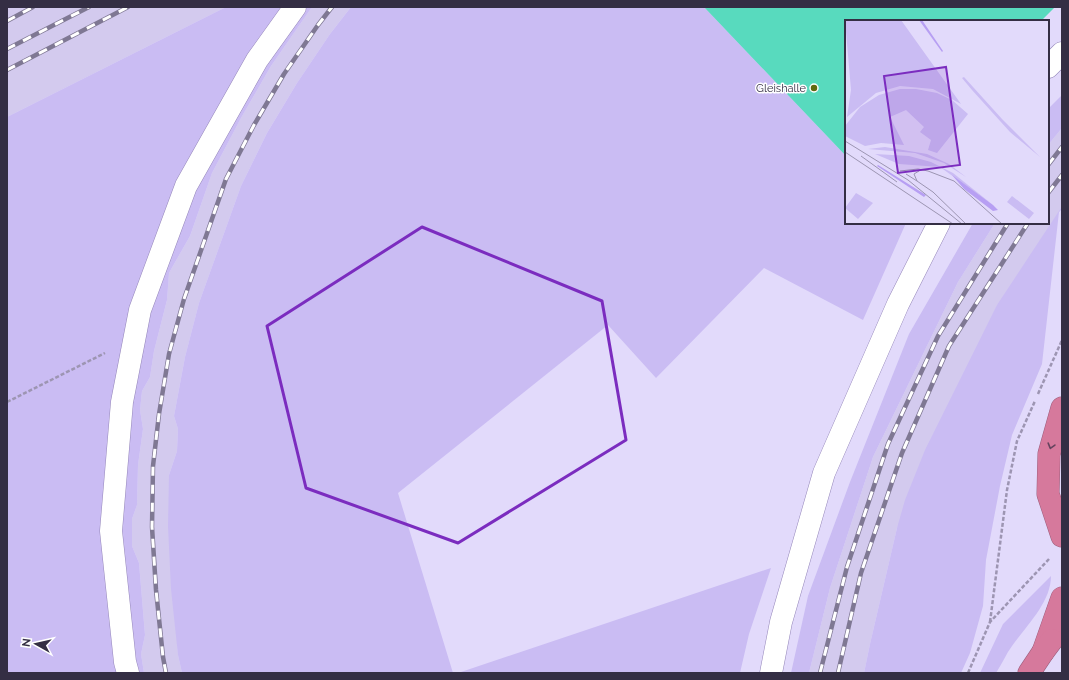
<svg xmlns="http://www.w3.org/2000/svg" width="1069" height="680" font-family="Raleway,sans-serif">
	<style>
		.built { fill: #d3caee }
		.green { fill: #cabcf3 }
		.building { fill: #58dabe }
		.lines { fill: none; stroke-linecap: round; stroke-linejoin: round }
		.minor-casing { stroke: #9587ba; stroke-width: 23 }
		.highway-casing { stroke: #9d5f7d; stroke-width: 23 }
		.path { stroke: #9d95b2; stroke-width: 2.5; stroke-dasharray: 4 2; stroke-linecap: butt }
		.minor { stroke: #fff; stroke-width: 22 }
		.highway { stroke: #d6799c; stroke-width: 22 }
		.rail-casing { stroke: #7f7893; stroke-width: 4.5 }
		.rail { stroke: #fff; stroke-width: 3; stroke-dasharray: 9; stroke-linecap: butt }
		.oneway { stroke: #65445e }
		.marked { fill: none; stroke: #7b2cbf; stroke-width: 3; stroke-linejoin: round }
		.poi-dot { fill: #5f6a10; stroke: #fff; stroke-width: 1.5 }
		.labels { text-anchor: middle; stroke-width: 3; stroke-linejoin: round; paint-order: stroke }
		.poi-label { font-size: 11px; fill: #342e44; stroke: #fff; text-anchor: end }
		.inset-road { fill: none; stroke: #9c95b2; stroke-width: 1 }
		.view { fill: #7b2cbf; fill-opacity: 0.15; stroke: #7b2cbf; stroke-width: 2 }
		.inset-edge { fill: none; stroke: #342e44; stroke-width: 2 }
	</style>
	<rect width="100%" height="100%" fill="#e2dafb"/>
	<g class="built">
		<polygon points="7,7 226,7 7,117"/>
		<polygon points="312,7 351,7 330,34 297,83 267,133 241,186 199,303 185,357 174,416 178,429 177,451 169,475 178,655 182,673 144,673 141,654 145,635 139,563 132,546 132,519 137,505 138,465 143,429 140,410 142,391 150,377 154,351 167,300 169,273 190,236 212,173 241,118 271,66"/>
		<polygon points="1062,128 1062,206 897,528 870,644 864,673 809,673 830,588 873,457 958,282 995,223 1048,223 1048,145"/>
	</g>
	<g class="green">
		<polygon points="226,7 312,7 271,66 241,118 212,173 190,236 169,273 167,300 154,351 150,377 142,391 140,410 143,429 138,465 137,505 132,519 132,546 139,563 145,635 141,654 144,673 7,673 7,117"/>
		<polygon points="351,7 704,7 846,156 846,223 906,223 863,320 764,268 656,378 608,325 398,493 453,673 182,673 178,655 171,589 168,526 169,475 177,451 178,429 174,416 185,357 199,303 241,186 267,133 297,83 330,34"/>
		<polygon points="1062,95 1062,128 1048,145 1048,109"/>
		<polygon points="1062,206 1062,209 1059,212 1042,364 1012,435 1000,486 986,560 983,606 970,653 961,673 864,673 870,644 897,528 905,500 925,450 997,305 1059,211"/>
		<polygon points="973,223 995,223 958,282 873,457 830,588 809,673 791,673 808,596 850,482 909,334"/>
		<polygon points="771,568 749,634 740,673 458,673"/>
		<path d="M1051 576C1051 602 1027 625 1012 646 1006 654 1002 664 996 673H980L1003 624Z"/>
	</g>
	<polygon class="building" points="704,7 1055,7 1041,21 846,21 846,156"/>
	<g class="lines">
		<g class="minor-casing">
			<g id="minor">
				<polyline points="1048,67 1062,53"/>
				<polyline points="128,673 125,662 111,531 122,402 140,310 186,186 257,60 295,7"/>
				<polyline points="771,673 781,622 824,473 898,304 939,223"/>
			</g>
		</g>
		<g class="highway-casing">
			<g id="highway">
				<polyline points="1062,408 1049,454 1048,494 1062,536"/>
				<polyline points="1043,652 1062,598"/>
				<polyline points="1029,673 1043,652 1052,640"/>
			</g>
		</g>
		<g class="path">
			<polyline points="1038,394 1062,340"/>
			<polyline points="7,402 105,353"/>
			<polyline points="990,622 1007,490 1017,441 1035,401"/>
			<polyline points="968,673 990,622 1049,559"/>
		</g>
		<use href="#minor" class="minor"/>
		<use href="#highway" class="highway"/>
		<g class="rail-casing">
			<g id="rail">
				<polyline points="7,21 33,7"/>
				<polyline points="7,49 89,7"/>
				<polyline points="7,70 128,7"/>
				<polyline points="1048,165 1062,147"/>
				<polyline points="1048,193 1062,175"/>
				<polyline points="166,673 163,657 156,590 152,527 153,466 159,414 169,354 184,299 226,179 254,125 284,74 318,25 332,7"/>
				<polyline points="820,673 847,567 888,444 938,336 1008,223"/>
				<polyline points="838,673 861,573 902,453 949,346 1028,223"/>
			</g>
		</g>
		<use href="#rail" class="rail"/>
	</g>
	<defs><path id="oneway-chevron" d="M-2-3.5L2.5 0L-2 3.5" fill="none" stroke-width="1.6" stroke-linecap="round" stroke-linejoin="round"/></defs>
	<use class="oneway" href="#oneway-chevron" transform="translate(1051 446) rotate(106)"/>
	<path class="marked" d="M422 227 602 301 626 440 458 543 306 488 267 326Z"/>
	<circle class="poi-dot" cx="814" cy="88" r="4"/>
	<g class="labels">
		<g class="poi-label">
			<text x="806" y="92">Gleishalle</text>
		</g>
	</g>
	<g transform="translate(845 20)">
		<rect width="204" height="204" fill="#e2dafb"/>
		<path d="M0 0H56L116 84 88 69 55 66 31 73 2 97 6 70ZM119 57 157 99 195 137 165 112 127 70 117 58ZM55 69H71L92 73 107 80 123 94 92 133 83 130 86 120 75 112 79 107 61 90 45 97 59 125 36 123 20 126 0 116V106L15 87 34 75ZM40 127 82 134 104 144 121 157 99 143 70 133 23 129ZM30 134 64 136 86 142 108 153 148 185 95 147 54 144ZM11 173 28 183 13 199 0 188ZM167 176 189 193 184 199 162 182Z" fill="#cabcf3"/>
		<path d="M74 0H77L98 31 97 32ZM33 145 81 175 79 177 32 146ZM107 155 148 185 153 190 148 191 119 169Z" fill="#b79ff3"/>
		<path class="inset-road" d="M0 121 63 160 117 204M0 132 108 204M16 136 52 162M55 151 73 149 83 151M74 151 69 154 72 161 88 172 121 204M83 151 109 161 157 204M61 154 72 161"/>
		<path class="view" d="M101 47 115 145 53 153 39 56Z"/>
		<rect width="204" height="204" class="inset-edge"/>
	</g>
	<rect width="1069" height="680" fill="none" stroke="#342e44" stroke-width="16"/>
	<g transform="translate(36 644) rotate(278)" stroke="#ffffff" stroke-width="3" paint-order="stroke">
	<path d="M0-3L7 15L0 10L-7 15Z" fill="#342e44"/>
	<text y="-6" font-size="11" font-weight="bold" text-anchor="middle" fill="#342e44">N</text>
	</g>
</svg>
